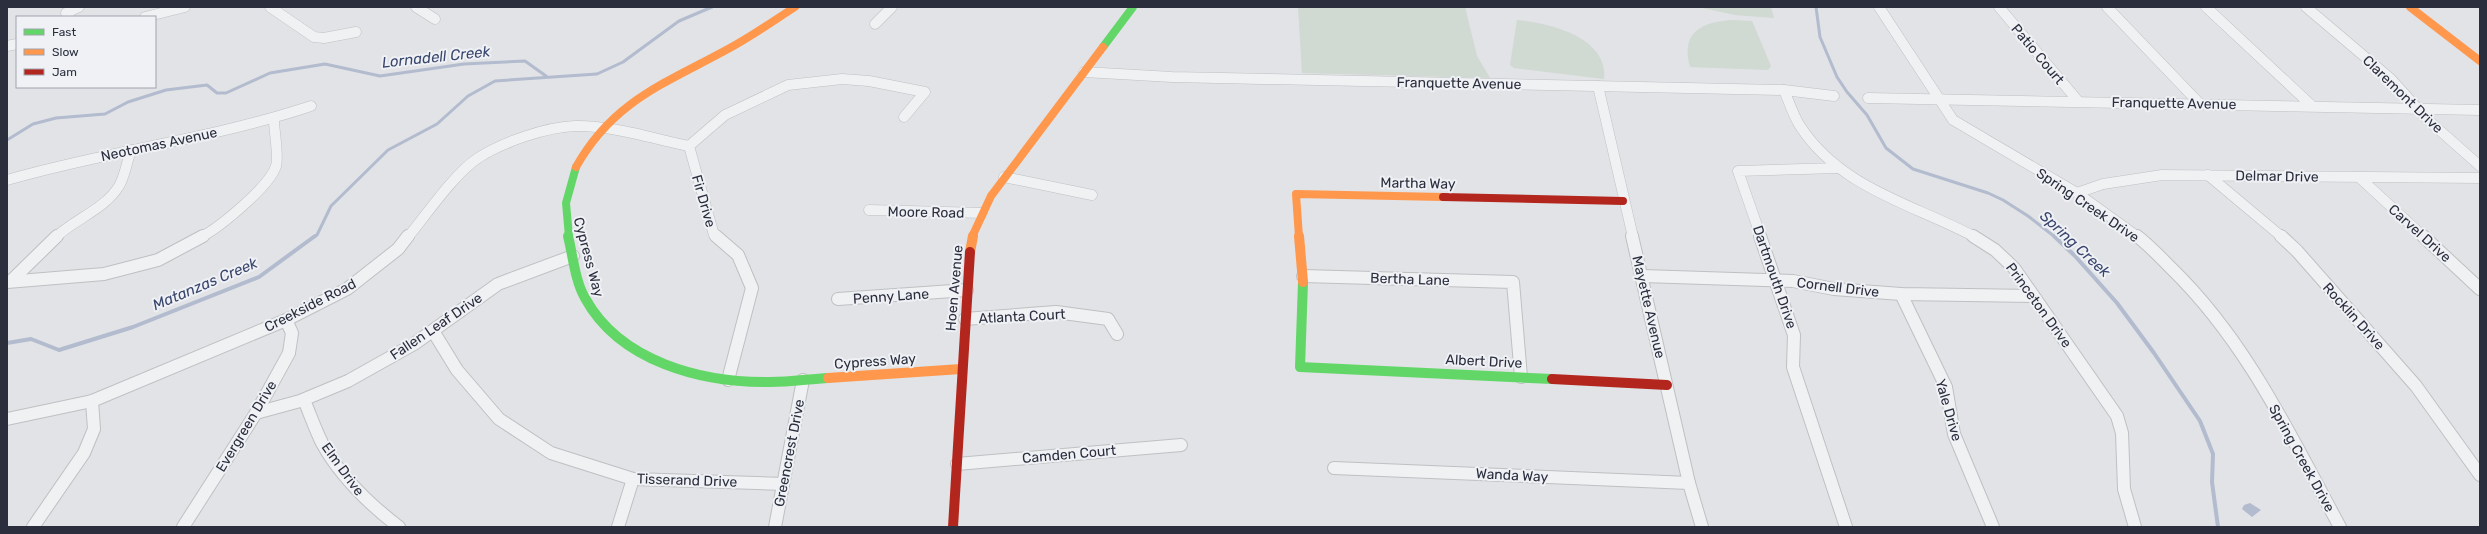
<svg xmlns="http://www.w3.org/2000/svg" width="2487" height="534" font-family="Rubik,sans-serif">
	<style>
		.green { fill: #d0d9d2 }
		.water { fill: #b3bbce }
		.lines { fill: none; stroke-linecap: round; stroke-linejoin: round }
		.stream-far1 { stroke: #b3bbce; stroke-width: 3 }
		.stream { stroke: #b3bbce; stroke-width: 4 }
		.street-far1-casing { stroke: #bec0c2; stroke-width: 11 }
		.street-casing { stroke: #bec0c2; stroke-width: 14 }
		.street-far1 { stroke: #f0f1f3; stroke-width: 10 }
		.street { stroke: #f0f1f3; stroke-width: 12 }
		.fast-far1 { stroke: #63d668; stroke-width: 8 }
		.fast { stroke: #63d668; stroke-width: 10 }
		.slow-far1 { stroke: #ff974d; stroke-width: 8 }
		.slow { stroke: #ff974d; stroke-width: 10 }
		.jam-far1 { stroke: #b3261e; stroke-width: 8 }
		.jam { stroke: #b3261e; stroke-width: 10 }
		.labels { text-anchor: middle; stroke-width: 4; stroke-linejoin: round; paint-order: stroke }
		.street-label { font-size: 14px; fill: #2a2e3d; stroke: #eff1f5 }
		.water-label { font-size: 15px; font-style: italic; fill: #39466d; stroke: #eff1f5 }
	</style>
	<rect width="100%" height="100%" fill="#e1e3e6"/>
	<g class="green">
		<polygon points="1298,7 1465,7 1477,56 1490,78 1302,73"/>
		<polygon points="1698,7 1771,7 1774,18 1735,15"/>
		<path d="M1517 20C1549 23 1608 37 1604 79L1514 68 1510 65Z"/>
		<path d="M1732 20 1752 21 1771 66 1768 70 1690 67C1680 32 1702 22 1732 20Z"/>
	</g>
	<polygon class="water" points="2250,503 2261,510 2252,517 2242,509 2244,505"/>
	<g class="lines">
		<g class="stream-far1">
			<polyline points="1816,7 1820,37 1837,77 1847,92 1867,115 1886,148 1913,169 1988,193 2003,200 2028,216 2055,237"/>
			<polyline points="7,140 33,124 56,118 105,114 128,102 166,90 207,85 217,93 226,93 270,73 325,64 380,76 464,64 525,61 546,76"/>
			<polyline points="314,237 317,235 331,206 388,150 437,124 468,96 495,81 597,74 623,62 679,21 712,7"/>
		</g>
		<g class="stream">
			<polyline points="2054,236 2075,256 2117,303 2154,353 2200,421 2213,454 2212,482 2218,527"/>
			<polyline points="7,343 31,339 59,350 133,327 259,277 315,236"/>
		</g>
		<g class="street-far1-casing">
			<g id="street-far1">
				<polyline points="270,7 314,37 324,38 356,32"/>
				<polyline points="416,7 435,19"/>
				<polyline points="1879,7 1953,120 2077,193 2138,237"/>
				<polyline points="1999,7 2078,101"/>
				<polyline points="2107,7 2200,104"/>
				<polyline points="2206,7 2311,105"/>
				<polyline points="2306,7 2391,79 2428,120 2480,166"/>
				<polyline points="69,17 66,13 79,7"/>
				<polyline points="145,17 185,7"/>
				<polyline points="875,24 892,7"/>
				<polyline points="7,46 17,44"/>
				<polyline points="1084,72 1172,77 1784,90 1834,96"/>
				<polyline points="1598,86 1633,237"/>
				<path d="M1784 90C1789 102 1793 115 1800 126 1841 189 1913 204 1975 237"/>
				<polyline points="1868,98 2480,110"/>
				<polyline points="689,146 725,115 788,85 842,79 869,81 925,92 904,117"/>
				<polyline points="689,146 714,235 717,237"/>
				<polyline points="2208,175 2282,237"/>
				<polyline points="1004,177 1092,195"/>
				<polyline points="2360,178 2424,237"/>
				<path d="M7 180C107 151 212 139 311 106"/>
				<polyline points="2077,193 2103,184 2162,175 2480,178"/>
				<polyline points="869,210 982,213"/>
				<path d="M56 237C75 219 105 209 119 186 125 176 127 161 131 150"/>
				<path d="M201 237C219 228 270 186 276 166 279 156 274 131 274 120"/>
				<path d="M408 237C427 214 454 174 478 158 503 142 546 127 575 126 611 125 654 139 689 146"/>
				<polyline points="1761,237 1738,171 1838,168"/>
			</g>
		</g>
		<g class="street-casing">
			<g id="street">
				<polyline points="716,236 738,255 752,288 728,380"/>
				<polyline points="1632,236 1689,483 1702,527"/>
				<polyline points="1760,236 1794,335 1793,367 1846,527"/>
				<polyline points="1973,236 1995,250 2014,268 2117,416 2122,433 2124,489 2135,527"/>
				<path d="M2137 236C2150 246 2161 258 2172 269 2247 342 2291 437 2340 527"/>
				<polyline points="2281,236 2297,251 2416,386 2480,475"/>
				<polyline points="2423,236 2480,289"/>
				<polyline points="1303,276 1513,282 1521,377"/>
				<polyline points="1643,276 1793,281 1834,289 1901,294 2033,296"/>
				<polyline points="11,281 57,236"/>
				<polyline points="7,282 104,274 158,260 203,236"/>
				<polyline points="1901,294 1946,387 1954,434 1993,527"/>
				<polyline points="838,299 967,290"/>
				<polyline points="965,319 1056,312 1108,319 1117,334"/>
				<polyline points="433,331 457,370 499,419 551,453 633,479 783,484"/>
				<path d="M304 400C310 414 315 429 322 443 340 476 369 504 399 527"/>
				<polyline points="256,413 300,401 348,381 414,344 498,284 573,256"/>
				<polyline points="7,419 92,401 286,320 347,289 398,249 408,236"/>
				<polyline points="957,464 1181,445"/>
				<polyline points="1334,468 1689,483"/>
				<polyline points="33,527 84,453 94,429 92,401"/>
				<polyline points="183,527 256,413 289,353 292,333 286,320"/>
				<polyline points="618,527 633,479"/>
				<polyline points="775,527 803,380"/>
			</g>
		</g>
		<use href="#street-far1" class="street-far1"/>
		<use href="#street" class="street"/>
		<g class="fast-far1">
			<polyline points="1103,47 1133,7"/>
			<polyline points="569,237 566,203 576,167"/>
		</g>
		<g class="fast">
			<path d="M568 236C573 256 575 281 585 298 620 362 702 383 770 382 790 382 809 379 828 378"/>
			<polyline points="1303,282 1300,367 1552,379"/>
		</g>
		<g class="slow-far1">
			<polyline points="2410,7 2480,61"/>
			<path d="M576 167C613 101 664 84 728 49 751 37 773 21 795 7"/>
			<polyline points="972,237 991,196 1103,47"/>
			<polyline points="1299,237 1296,194 1443,197"/>
		</g>
		<g class="slow">
			<polyline points="1299,236 1303,282"/>
			<polyline points="970,252 973,236"/>
			<polyline points="828,378 961,369"/>
		</g>
		<polyline class="jam-far1" points="1443,197 1623,201"/>
		<g class="jam">
			<polyline points="1552,379 1667,385"/>
			<polyline points="953,527 970,252"/>
		</g>
	</g>
	<g class="labels">
		<g class="street-label">
			<text transform="translate(2038 54) rotate(50)" y="5">Patio Court</text>
			<text transform="translate(1459 83) rotate(1)" y="5">Franquette Avenue</text>
			<text transform="translate(2403 94) rotate(44)" y="5">Claremont Drive</text>
			<text transform="translate(2174 103) rotate(1)" y="5">Franquette Avenue</text>
			<text transform="translate(159 144) rotate(-12)" y="5">Neotomas Avenue</text>
			<text transform="translate(2277 176) rotate(1)" y="5">Delmar Drive</text>
			<text transform="translate(1418 183) rotate(1)" y="5">Martha Way</text>
			<text transform="translate(704 201) rotate(74)" y="5">Fir Drive</text>
			<text transform="translate(2088 205) rotate(34)" y="5">Spring Creek Drive</text>
			<text transform="translate(926 212) rotate(1)" y="5">Moore Road</text>
			<text transform="translate(2420 233) rotate(42)" y="5">Carvel Drive</text>
			<text transform="translate(589 257) rotate(75)" y="5">Cypress Way</text>
			<text transform="translate(1775 277) rotate(71)" y="5">Dartmouth Drive</text>
			<text transform="translate(1410 279) rotate(2)" y="5">Bertha Lane</text>
			<text transform="translate(1838 287) rotate(7)" y="5">Cornell Drive</text>
			<text transform="translate(954 288) rotate(-85)" y="5">Hoen Avenue</text>
			<text transform="translate(891 296) rotate(-4)" y="5">Penny Lane</text>
			<text transform="translate(310 305) rotate(-27)" y="5">Creekside Road</text>
			<text transform="translate(2039 305) rotate(54)" y="5">Princeton Drive</text>
			<text transform="translate(1649 307) rotate(77)" y="5">Mayette Avenue</text>
			<text transform="translate(1022 316) rotate(-3)" y="5">Atlanta Court</text>
			<text transform="translate(2354 316) rotate(48)" y="5">Rocklin Drive</text>
			<text transform="translate(436 326) rotate(-34)" y="5">Fallen Leaf Drive</text>
			<text transform="translate(875 361) rotate(-4)" y="5">Cypress Way</text>
			<text transform="translate(1484 361) rotate(3)" y="5">Albert Drive</text>
			<text transform="translate(1949 410) rotate(74)" y="5">Yale Drive</text>
			<text transform="translate(246 426) rotate(-59)" y="5">Evergreen Drive</text>
			<text transform="translate(789 453) rotate(-79)" y="5">Greencrest Drive</text>
			<text transform="translate(1069 454) rotate(-5)" y="5">Camden Court</text>
			<text transform="translate(2302 458) rotate(61)" y="5">Spring Creek Drive</text>
			<text transform="translate(343 469) rotate(54)" y="5">Elm Drive</text>
			<text transform="translate(1512 475) rotate(3)" y="5">Wanda Way</text>
			<text transform="translate(687 480) rotate(2)" y="5">Tisserand Drive</text>
		</g>
		<g class="water-label">
			<text transform="translate(436 57) rotate(-6)" y="5">Lornadell Creek</text>
			<text transform="translate(2075 244) rotate(43)" y="5">Spring Creek</text>
			<text transform="translate(205 284) rotate(-23)" y="5">Matanzas Creek</text>
		</g>
	</g>
	<rect width="2487" height="534" fill="none" stroke="#2a2e3d" stroke-width="16"/>
	<rect x="16" y="16" width="140" height="72" fill="#eff1f5" stroke="#a0a3ab"/>
	<rect x="24" y="29" width="20" height="6" fill="#63d668" stroke="#a0a3ab"/>
	<text x="52" y="36" font-size="12" fill="#2a2e3d">Fast</text>
	<rect x="24" y="49" width="20" height="6" fill="#ff974d" stroke="#a0a3ab"/>
	<text x="52" y="56" font-size="12" fill="#2a2e3d">Slow</text>
	<rect x="24" y="69" width="20" height="6" fill="#b3261e" stroke="#a0a3ab"/>
	<text x="52" y="76" font-size="12" fill="#2a2e3d">Jam</text>
</svg>
